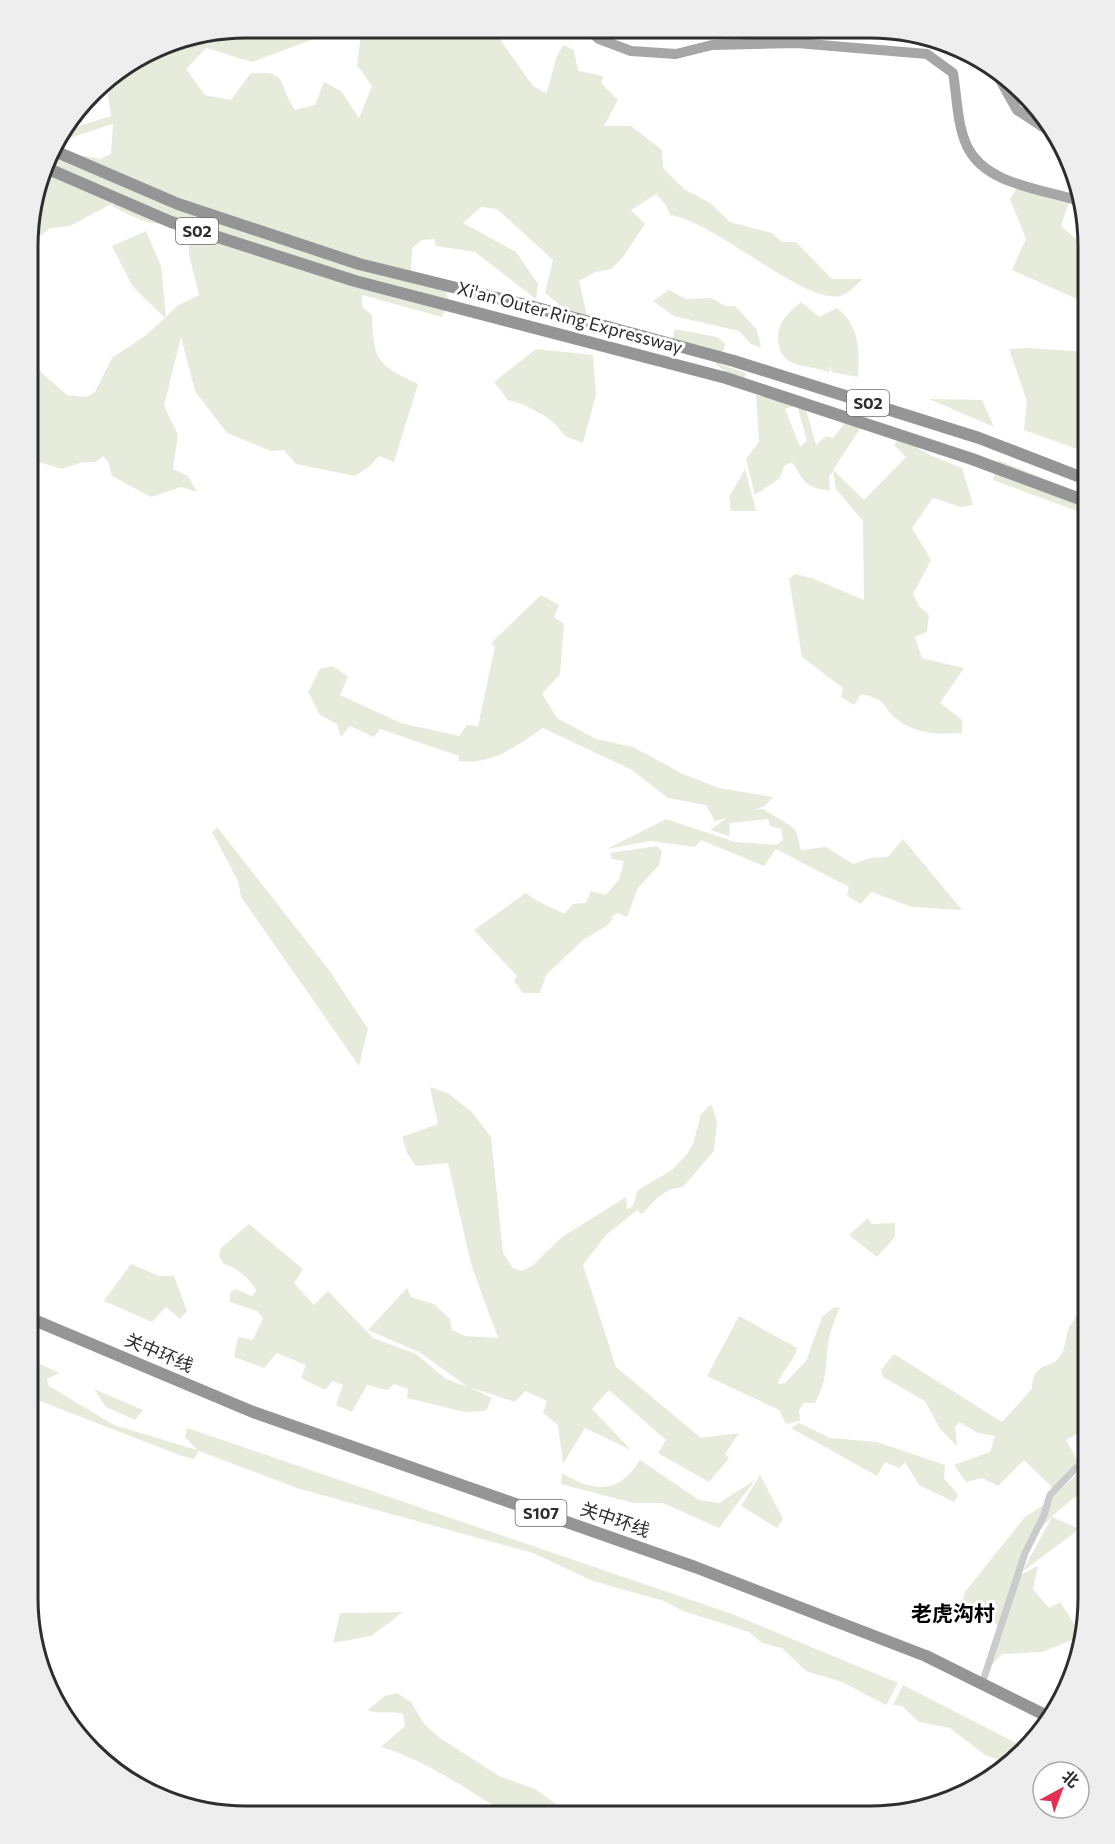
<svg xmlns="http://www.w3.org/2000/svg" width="1115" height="1844" font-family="Commissioner,'Noto Sans SC',sans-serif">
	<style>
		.green { fill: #e6ebdb; fill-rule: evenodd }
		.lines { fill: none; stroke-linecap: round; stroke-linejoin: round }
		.street { stroke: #cbcbcb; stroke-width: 7 }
		.primary { stroke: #a6a6a6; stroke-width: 10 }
		.highway { stroke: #959595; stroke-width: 12 }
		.labels { text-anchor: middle; stroke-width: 6; stroke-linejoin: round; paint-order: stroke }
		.shield { fill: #fff; stroke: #6d6d6d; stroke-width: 1.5 }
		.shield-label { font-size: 16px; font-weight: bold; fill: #2e2e2e }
		.street-label { font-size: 18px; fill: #2e2e2e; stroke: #fff }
		.quarter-label { font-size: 21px; font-weight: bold; fill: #000; stroke: #fff }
		.rim { fill: none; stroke: #2e2e2e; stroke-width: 3 }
	</style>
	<rect width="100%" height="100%" fill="#fff"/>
	<g class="green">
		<path d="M246 27H345L252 62 206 48 186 69 205 95 231 100 250 74C289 68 278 86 295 110L315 105 324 82 341 91 359 118 372 86 357 65 362 27 499 28V38L533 86 546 93C554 77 552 58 564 45L574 50 578 71 603 76 601 83 618 100 604 126H631L662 150 663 168 684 189 710 203 730 222 772 233 782 242H796L832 279H863C857 284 848 294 840 296 803 304 715 221 670 215L666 205 656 194 631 210 645 224 623 257 611 269 595 272 579 281 590 329 545 293 553 260 497 209 481 207 463 223 516 252 538 284 536 299 475 252 436 246 434 239 422 240 412 248 411 274 443 282 449 302 442 317 362 295V307L372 315C373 361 378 365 418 384L394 462 379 456 369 467 355 476 296 464 284 450 271 451 227 433 195 391 181 337 164 406 178 435 173 469 188 476 197 492 181 487 151 497 112 476 108 461 103 456 96 462H83L62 469 29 459V362L67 395 86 397 95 392 112 358 145 336 165 318 133 287 112 246 146 231 161 266 166 317 177 306 199 295 189 255V221C153 228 143 222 112 206L115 202 70 226 50 228 39 237 29 230V217L46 161 76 154 100 159 111 154 113 124 54 143 63 131 111 116 108 96 112 75 162 44Z"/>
		<polygon points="1021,182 1070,199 1061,226 1088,249 1088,304 1012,270 1026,239 1010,199"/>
		<polygon points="669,290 686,299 711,298 726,306 735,306 757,330 761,348 751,344 739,331 674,316 653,301"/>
		<path d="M801 302 819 317 837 308C859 324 860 352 858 377L832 372 829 365 830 372C818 368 800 367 789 361 783 357 780 351 779 345 775 324 786 315 801 302Z"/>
		<polygon points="675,329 717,337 725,344 720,364 746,373 742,388 704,352 671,344"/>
		<polygon points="1027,348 1088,352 1088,453 1024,430 1027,401 1009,349"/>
		<polygon points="536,349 593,355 596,394 583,443 565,436 555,424 545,416 522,404 508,400 494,382"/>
		<path d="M756 395 805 406 816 445 826 436 833 438 849 418 863 424 833 470 864 500 906 457 894 445 899 438 932 456 962 468 973 505 961 507 933 498 912 528 931 560 913 594 919 606 929 615 927 632 915 637 922 658 964 668 940 703 962 720V733C940 734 917 735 898 720 879 706 891 701 861 694L854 705 841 697 843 688 802 657 789 579 795 574 812 578 864 600 863 521 836 489 833 471 829 477 830 491C805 487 805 483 792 462L784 466 780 478 755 495 746 459 759 442ZM797 405 807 441 800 447 785 409Z"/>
		<polygon points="929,399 982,400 994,427"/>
		<polygon points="998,460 1088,496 1088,515 993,480"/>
		<polygon points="745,469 756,511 731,511 729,497"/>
		<path d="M541 595 559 605 554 617 564 624 560 674 542 694 557 718 596 739 633 747 683 774 719 788 773 797 765 806 754 810 763 809 791 826 796 831 801 850 826 847 853 864 870 858 888 857 903 839 962 910 912 907 871 892 861 904 847 896 849 887 776 849 764 866 701 840 695 847 650 841 607 849 666 819 735 842 776 845 783 840 781 829 770 826 768 819 730 823 729 836 710 830 727 818 715 821 706 805 668 798 632 770 543 728C516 746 492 766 458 761L459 756 380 729 374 737 350 726 341 737 337 724 320 715 308 692 320 669 333 666 348 677 340 695 401 723 459 736 467 725 478 726 495 647 491 643Z"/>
		<polygon points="217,827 329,970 368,1029 359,1066 241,897 238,881 212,832"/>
		<path d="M657 846 662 852 659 865 638 888 627 917 618 913 609 918 614 917 608 925 583 940 546 975 540 993H523L514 981 517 976 474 930 526 893C538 903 550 906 564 914L573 904 586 903 591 891 606 895 619 879 624 861 612 859 610 853Z"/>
		<path d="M430 1087 449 1094 472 1112 491 1137 503 1253 513 1268 522 1271 533 1265 562 1237 626 1197 627 1209 633 1206 638 1190 672 1170 687 1154 693 1144 701 1114 711 1104 717 1121 714 1151 683 1187 671 1189 658 1197 642 1214 637 1210 606 1235 583 1265 616 1367 701 1438 739 1433 725 1454 729 1458 709 1482 658 1453 666 1440 609 1390 592 1409 631 1450 585 1428 563 1464 558 1425 543 1413 547 1401 525 1391 515 1402 469 1387 492 1398 486 1411 464 1412 407 1398 408 1389 394 1384 387 1390 367 1385 352 1412 336 1405 343 1385 333 1381 325 1390 301 1378 306 1365 277 1353 264 1368 234 1357 238 1337 253 1340 263 1318 257 1311 230 1302V1293L235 1289 252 1296 256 1291C252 1279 236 1268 224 1264L219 1256 221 1248 249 1224 303 1269 294 1283 314 1305 328 1291 373 1338 416 1354 446 1379 468 1387 419 1352 368 1330 407 1288 411 1297 434 1304 450 1319 452 1330 465 1336 498 1338 471 1264 448 1163 416 1166 407 1153 402 1137 438 1124Z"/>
		<polygon points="868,1218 872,1224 895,1223 895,1237 877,1257 849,1235"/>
		<polygon points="131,1264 159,1276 174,1276 187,1311 180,1319 166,1307 152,1322 104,1301"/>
		<path d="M1087 1303 1088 1449 1077 1434 1066 1440 1080 1465 1055 1490 1024 1460 998 1486 982 1478 966 1482 954 1465 990 1452 995 1436 978 1433 959 1422 955 1427 957 1446 940 1429 925 1401 883 1377 881 1370 894 1354 1002 1422 1032 1389C1033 1358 1053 1372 1062 1353 1066 1346 1065 1337 1068 1330 1072 1320 1081 1311 1087 1303Z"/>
		<path d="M840 1307C837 1316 832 1325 830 1334 824 1359 830 1377 815 1403H804L799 1410 800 1421 786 1424 779 1410 707 1376 739 1316 797 1348C795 1362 781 1370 778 1384L785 1383 806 1361 822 1317 833 1308Z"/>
		<polygon points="27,1358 59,1373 47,1379 49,1386 114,1425 197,1450 185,1437 187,1428 732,1614 898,1683 886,1705 842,1682 806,1671 782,1648 762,1643 749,1632 683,1611 664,1601 593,1581 533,1553 300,1489 199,1451 194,1459 182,1456 27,1396"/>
		<polygon points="94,1389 143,1410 135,1420 106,1407"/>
		<polygon points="799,1423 830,1438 877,1442 945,1465 944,1478 958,1495 954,1502 919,1485 905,1462 899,1468 885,1462 877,1476 791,1428"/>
		<path d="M640 1460 699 1500 719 1503 755 1480 719 1528 663 1503H633L561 1484 562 1473C594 1492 618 1495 640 1460Z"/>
		<path d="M1088 1464V1488C1054 1512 1029 1532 1020 1575L1038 1566 1033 1589 1049 1608 1060 1602 1082 1636 1042 1652 1002 1654 990 1667 1003 1628 962 1604 965 1592 1025 1517 1045 1504Z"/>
		<polygon points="760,1475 783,1519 777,1528 741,1506"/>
		<polygon points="1052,1517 1079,1529 1022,1572"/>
		<polygon points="403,1612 371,1636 333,1643 340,1613"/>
		<polygon points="903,1685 1026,1748 1010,1764 985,1755 950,1728 919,1722 902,1706 893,1705"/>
		<path d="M397 1693 411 1702 425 1725 440 1738 499 1776 535 1789 573 1816H491L487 1813 491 1804C456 1782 421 1759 381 1747L405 1726 403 1714C390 1710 380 1715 368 1710L385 1696Z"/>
	</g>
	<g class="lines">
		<polyline class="street" points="982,1684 1025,1553 1044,1515 1050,1495 1076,1468 1088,1461"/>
		<g class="primary">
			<path d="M587 28 599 39 631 51 676 54 712 45 797 43 927 54 953 73C957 96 957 125 967 146 985 185 1043 189 1079 201"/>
			<polyline points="994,69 1017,110 1046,129"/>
		</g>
		<g class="highway">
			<polyline points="50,149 178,204 359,264 530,306 734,361 979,438 1088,480"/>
			<polyline points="44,167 171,222 355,281 726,378 972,459 1088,502"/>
			<polyline points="27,1317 253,1412 695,1567 926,1656 1051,1718"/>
		</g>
	</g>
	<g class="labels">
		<g class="shield">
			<rect x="176" y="218" width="42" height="26" rx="4.5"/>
			<rect x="847" y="390" width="42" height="26" rx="4.5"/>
			<rect x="515.5" y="1500" width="51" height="26" rx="4.5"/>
		</g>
		<g class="shield-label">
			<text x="197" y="237">S02</text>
			<text x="868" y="409">S02</text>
			<text x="541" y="1519">S107</text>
		</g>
		<g class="street-label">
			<text transform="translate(570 318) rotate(15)" y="6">Xi'an Outer Ring Expressway</text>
			<text transform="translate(159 1353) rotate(23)" y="6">关中环线</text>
			<text transform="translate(615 1520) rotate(19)" y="6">关中环线</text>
		</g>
		<g class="quarter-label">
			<text x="953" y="1621">老虎沟村</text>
		</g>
	</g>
	<path d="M0 0H1115V1844H0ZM246 38H870A208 208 0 0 1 1078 246V1598A208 208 0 0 1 870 1806H246A208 208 0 0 1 38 1598V246A208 208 0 0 1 246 38Z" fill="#eee" fill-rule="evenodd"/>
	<path class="rim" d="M246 38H870A208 208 0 0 1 1078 246V1598A208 208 0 0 1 870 1806H246A208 208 0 0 1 38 1598V246A208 208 0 0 1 246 38Z"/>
	<g transform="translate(1061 1790) rotate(41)"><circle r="28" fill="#ffffff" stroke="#ababab" stroke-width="1.5"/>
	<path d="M0-4.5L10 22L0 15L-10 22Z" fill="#e33154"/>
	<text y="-9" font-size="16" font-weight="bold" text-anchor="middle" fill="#2e2e2e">北</text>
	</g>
</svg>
